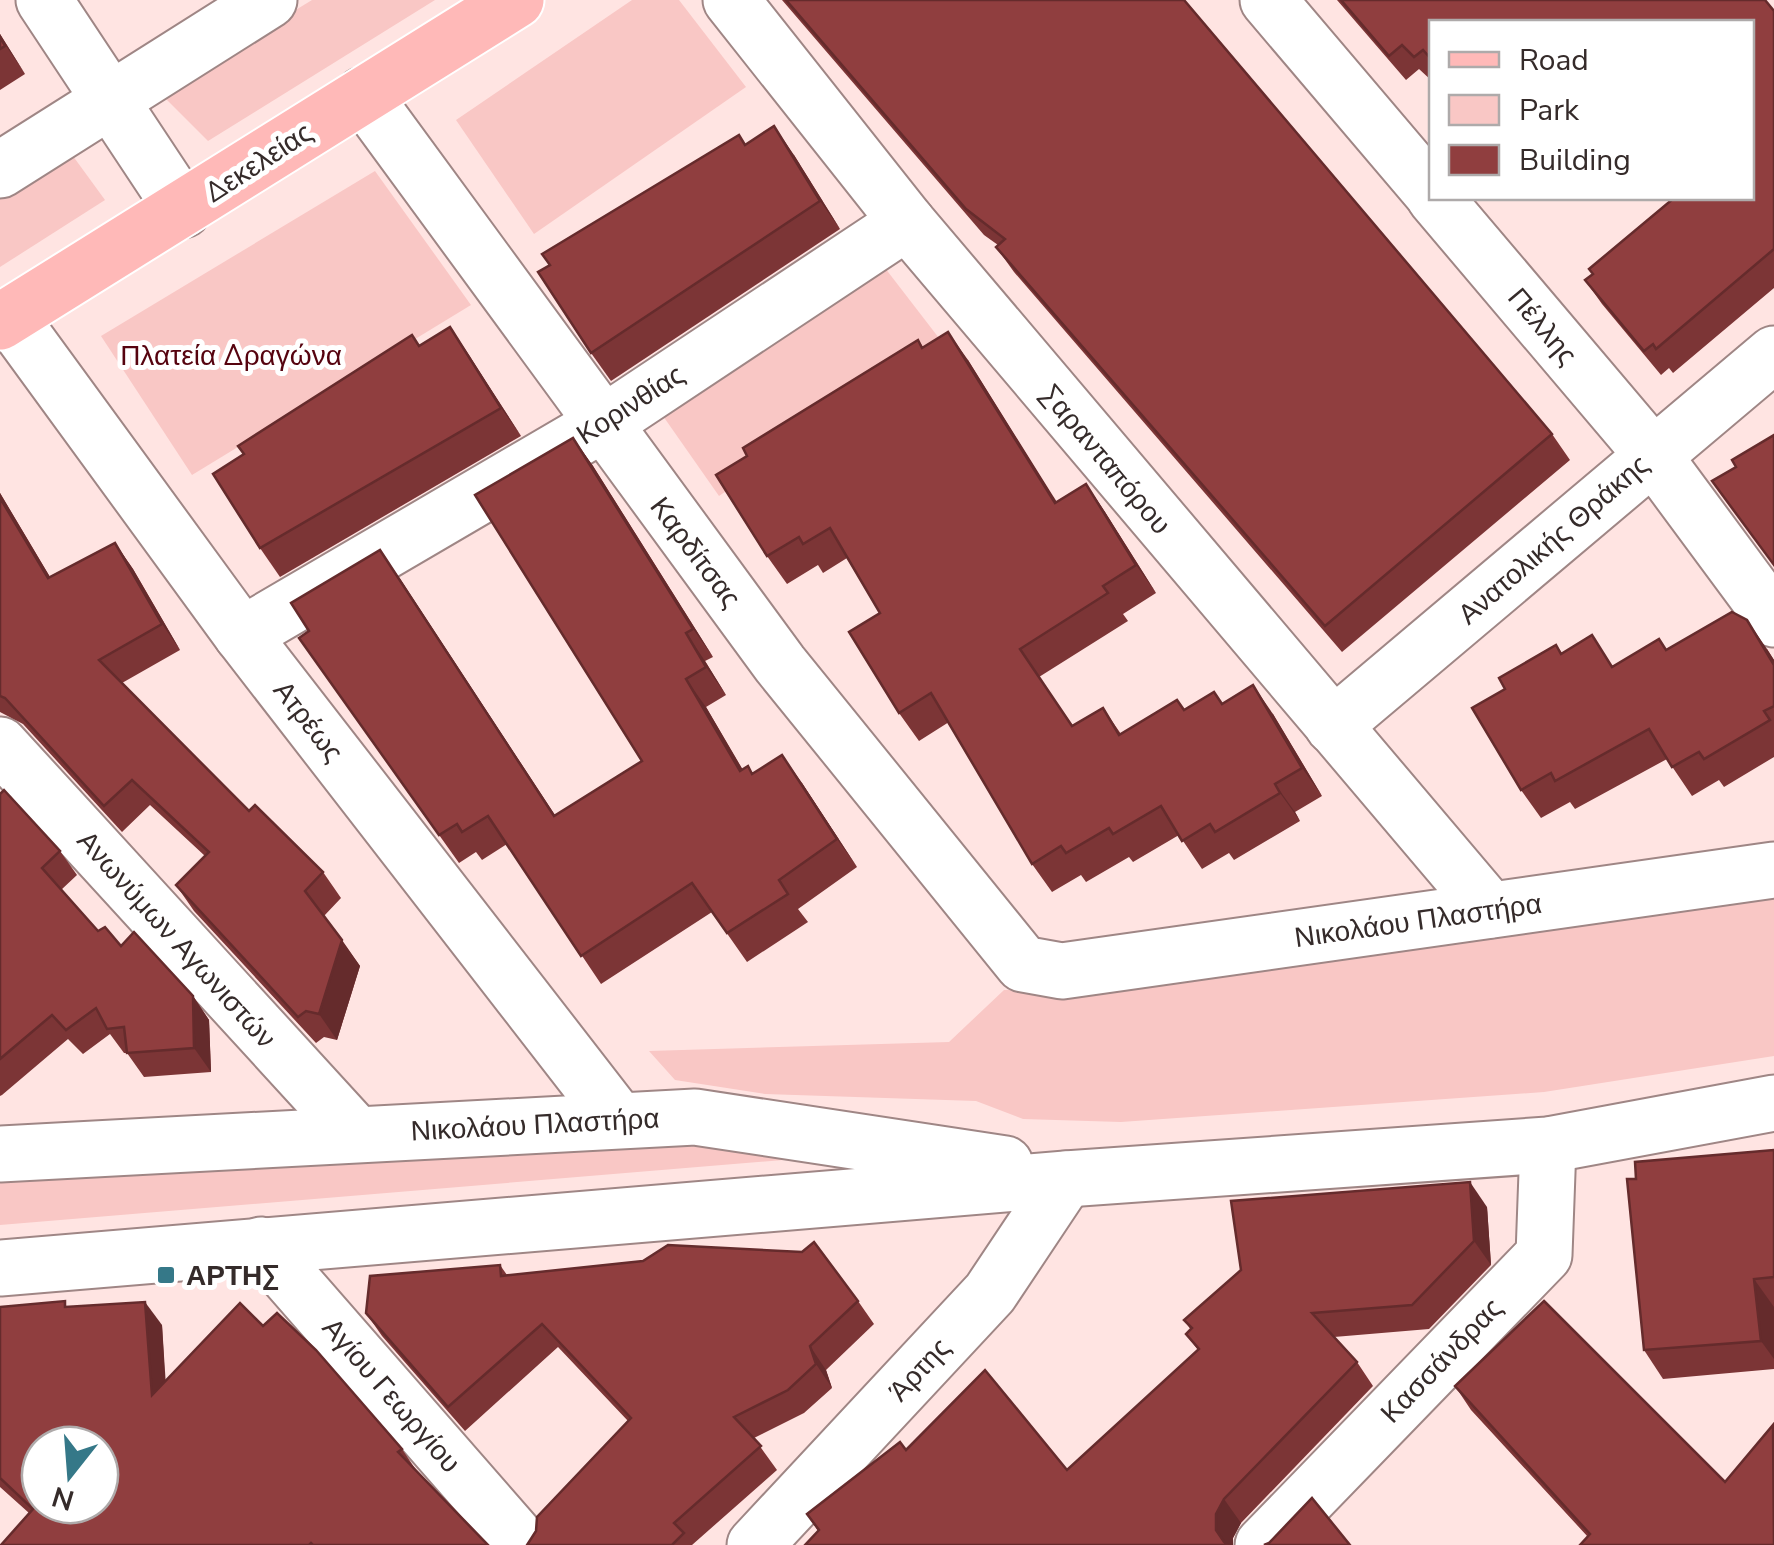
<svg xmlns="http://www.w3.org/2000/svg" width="1774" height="1545" font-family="'Nunito Sans',sans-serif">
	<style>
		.green { fill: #f9c7c5 }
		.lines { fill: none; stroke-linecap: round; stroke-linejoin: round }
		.minor-casing { stroke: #9f8685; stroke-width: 59 }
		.major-casing { stroke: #fff; stroke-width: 59 }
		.minor { stroke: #fff; stroke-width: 55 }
		.major { stroke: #ffb9b8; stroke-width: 55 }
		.wall { fill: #7c3536 }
		.shaded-wall { fill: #652b2c }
		.building { fill: #903e3f; stroke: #652b2c; stroke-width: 2.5; fill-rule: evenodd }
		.poi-dot { fill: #357888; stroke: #fff; stroke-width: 4 }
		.labels { text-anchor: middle; stroke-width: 10; stroke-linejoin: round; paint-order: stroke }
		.street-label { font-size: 28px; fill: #352b2a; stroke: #fff }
		.park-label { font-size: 28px; fill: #56030f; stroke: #fff }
		.poi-label { font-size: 28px; font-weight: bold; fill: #352b2a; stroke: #fff; text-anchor: start }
	</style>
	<rect width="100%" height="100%" fill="#ffe4e2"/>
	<g class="green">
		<polygon points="312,0 435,0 208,141 160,93"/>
		<polygon points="632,0 679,0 746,87 534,234 456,120"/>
		<polygon points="70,152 105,200 0,267 0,196"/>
		<polygon points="375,171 471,305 192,475 101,336"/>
		<polygon points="875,255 942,342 719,496 656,406"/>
		<polygon points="1774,899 1774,1056 1544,1092 1121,1122 1023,1119 976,1101 765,1094 675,1080 649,1051 949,1042 1004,990 1089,988"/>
		<polygon points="738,1138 879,1152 0,1225 0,1180"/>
	</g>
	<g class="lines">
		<g class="minor-casing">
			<g id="minor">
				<polyline points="44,0 183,210"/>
				<polyline points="731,0 907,222 1490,910"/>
				<polyline points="1268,0 1432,193"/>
				<polyline points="363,95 780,664 1023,964 1062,971 1774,870"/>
				<polyline points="0,170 269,0"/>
				<polyline points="1435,198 1652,454 1774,619"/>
				<polyline points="9,316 242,635 618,1120"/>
				<polyline points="242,635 601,425 907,222"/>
				<polyline points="1333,726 1774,354"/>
				<polyline points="0,745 354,1132"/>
				<polyline points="0,1154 695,1117 1005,1164"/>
				<polyline points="261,1245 523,1545"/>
				<polyline points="0,1268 1066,1179 1548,1145 1774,1103"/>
				<polyline points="755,1545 990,1293 1066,1179"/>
				<polyline points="1263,1545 1544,1255 1548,1145"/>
			</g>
		</g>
		<g class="major-casing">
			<polyline id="major" points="0,322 516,0"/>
		</g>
		<use href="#minor" class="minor"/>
		<use href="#major" class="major"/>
	</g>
	<g class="wall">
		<polygon points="782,0 1184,0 1552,434 1570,460 1342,652 1014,272 996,247 998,245 984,235"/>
		<polygon points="1337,0 1765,0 1774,11 1774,288 1673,373 1669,368 1661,375 1602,304 1585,280 1752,198 1752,22 1432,22 1432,81 1419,69 1406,80"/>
		<polygon points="0,34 25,74 0,90"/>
		<polygon points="745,144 794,155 840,229 611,381 591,353"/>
		<polygon points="450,327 521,436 280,577 260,548 244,454"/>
		<polygon points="918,340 923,347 968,360 1056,502 1086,484 1105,512 1156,593 1123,614 1128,621 1039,677 1073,726 1103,708 1121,734 1184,710 1222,704 1273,714 1322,796 1295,812 1300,821 1234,860 1229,853 1202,869 1179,835 1133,862 1129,857 1086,882 1081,875 1052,892 1032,864 949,722 919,741 899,713 880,613 847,558 823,573 818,565 787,584 767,556 747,456"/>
		<polygon points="573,438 593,466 713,657 705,661 726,695 706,707 742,769 753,773 802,783 857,867 798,909 808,922 747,962 712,912 601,984 507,844 482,860 476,852 459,863 299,638 400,579 555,816 642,761"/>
		<polygon points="0,493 50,577 115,543 133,569 180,650 122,683 249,811 323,872 341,898 324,916 360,966 337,1040 324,1037 316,1043 194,911 176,885 205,856 150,805 122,832 23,724 0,712"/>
		<polygon points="1556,645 1562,653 1614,666 1667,650 1767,649 1774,660 1774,757 1724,787 1719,780 1692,796 1667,759 1575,809 1570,802 1541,818 1521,790 1505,689"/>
		<polygon points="0,794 60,851 77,875 61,890 98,931 193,996 209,1020 211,1072 144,1077 127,1053 124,1053 110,1034 83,1054 68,1039 2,1095 0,1096"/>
		<polygon points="1774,1150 1774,1369 1663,1379 1644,1350 1636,1179"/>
		<polygon points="1487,1207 1491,1265 1429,1329 1334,1337 1357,1362 1373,1386 1241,1523 1233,1538 818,1531 807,1514 906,1450 1067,1470 1198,1350 1186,1334 1191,1330 1184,1320"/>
		<polygon points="500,1265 507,1275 858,1301 874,1324 826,1370 832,1388 804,1413 754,1438 777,1470 692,1545 527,1545 628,1421 558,1347 465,1431 382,1336 366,1313"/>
		<polygon points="0,1307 69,1307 162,1325 165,1380 263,1326 402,1449 418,1473 488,1545 1,1545 29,1513 0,1487"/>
		<polygon points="1455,1386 1725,1482 1773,1425 1774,1545 1588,1537 1471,1410"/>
	</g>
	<g class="shaded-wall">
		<polygon points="0,34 25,74 0,37"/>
		<polygon points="774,126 794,155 840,229 820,201"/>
		<polygon points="450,327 469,355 521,436 501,408"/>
		<polygon points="948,332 968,360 1075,531 1055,503"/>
		<polygon points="573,438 593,466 713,657 693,629"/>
		<polygon points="1086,484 1105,512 1156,593 1136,565"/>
		<polygon points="0,493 66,604 48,578 0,498"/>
		<polygon points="115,543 133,569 180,650 162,624"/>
		<polygon points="380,550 400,579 574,844 554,816"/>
		<polygon points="1747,620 1767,649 1774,660 1774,665"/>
		<polygon points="686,633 705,661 726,695 706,667"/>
		<polygon points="686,679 706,707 760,799 740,771"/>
		<polygon points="1253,685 1273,714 1322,796 1302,768"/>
		<polygon points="782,755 802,783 857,867 837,839"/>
		<polygon points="1275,784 1295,812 1300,821 1280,793"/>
		<polygon points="342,940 360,966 337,1040 319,1014"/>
		<polygon points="193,996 209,1020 211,1072 194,1048"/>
		<polygon points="1470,1182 1487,1207 1491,1265 1474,1241"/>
		<polygon points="1754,1279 1774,1307 1774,1359 1761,1341"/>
		<polygon points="145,1302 162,1325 168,1418 152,1395"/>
		<polygon points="810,1346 826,1370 832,1388 816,1364"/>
		<polygon points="1224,1499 1241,1523 1233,1538 1233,1545 1225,1545 1216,1530 1216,1514"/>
	</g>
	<g class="building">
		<polygon points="786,0 1184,0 1552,434 1325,626 996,247 1005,239 966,209"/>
		<polygon points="1341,0 1765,0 1774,11 1774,249 1656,349 1653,344 1644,351 1585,280 1593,274 1589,269 1674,198 1752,198 1752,22 1432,22 1432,60 1423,50 1414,57 1402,45 1389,56"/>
		<polygon points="0,37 5,46 0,49"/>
		<polygon points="774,126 820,201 591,353 538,272 550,265 542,254 739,135 745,145"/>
		<polygon points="450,327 501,408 260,548 213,474 244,454 238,446 412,335 419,346"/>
		<polygon points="948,332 1055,503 1086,484 1136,565 1103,586 1108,593 1020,649 1072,726 1103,708 1119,735 1177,700 1184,710 1214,692 1222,704 1253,685 1302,768 1275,784 1280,793 1215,832 1210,824 1182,841 1161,806 1113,834 1109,828 1066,853 1061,846 1032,864 931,693 899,713 849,632 880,613 830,528 803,544 799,537 767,556 716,475 747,456 743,448 918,340 922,348"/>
		<polygon points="1774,435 1774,565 1712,481 1736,467 1732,460"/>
		<polygon points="573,438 693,629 686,633 706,667 686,679 740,771 748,766 752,774 782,755 837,839 779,880 788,894 727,933 692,883 581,956 488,816 462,832 457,824 439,835 299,638 309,631 291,603 380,550 554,816 642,761 475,495"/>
		<polygon points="0,498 48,578 115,543 162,624 99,660 249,811 255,805 323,872 305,891 342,940 319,1014 306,1011 298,1017 176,885 209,852 132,780 104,806 5,698 0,696"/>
		<polygon points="1732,612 1747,620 1774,665 1774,706 1764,711 1770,720 1704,759 1699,752 1672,767 1649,729 1555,781 1551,773 1521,790 1472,708 1505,689 1499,678 1556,645 1561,654 1592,635 1612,667 1659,639 1666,650"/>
		<polygon points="4,790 60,851 42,868 98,931 105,927 121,946 134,932 193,996 194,1048 127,1053 124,1027 107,1029 96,1008 66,1030 52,1015 0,1059 0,794"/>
		<polygon points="1774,1150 1774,1277 1754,1279 1761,1341 1644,1350 1627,1179 1636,1179 1635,1162"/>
		<polygon points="1470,1182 1474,1241 1412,1305 1312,1313 1357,1362 1224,1499 1216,1514 1216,1530 1224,1542 1228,1545 805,1545 819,1530 807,1514 900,1442 906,1450 985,1370 1067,1470 1199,1349 1186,1334 1192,1328 1184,1320 1241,1270 1231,1201"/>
		<polygon points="814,1242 858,1301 810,1346 816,1364 788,1390 734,1417 761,1446 674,1523 684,1533 672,1545 527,1545 536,1531 537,1517 631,1418 542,1324 448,1407 366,1313 370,1276 500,1265 501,1276 643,1261 668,1245 802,1252"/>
		<path d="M65 1301V1307L145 1302 152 1395 240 1303 263 1326 277 1313 316 1350 402 1449 398 1452 488 1545H313L311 1543 309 1545H1L33 1509 0 1478V1307ZM40 1445H100V1505H40Z"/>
		<polygon points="1544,1301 1725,1482 1773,1425 1774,1545 1580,1545 1590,1534 1455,1386"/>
		<polygon points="1312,1498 1350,1545 1264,1545 1269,1543"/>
	</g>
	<rect class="poi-dot" x="156" y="1265" width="20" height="20" rx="5"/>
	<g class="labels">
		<g class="street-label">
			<text transform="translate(258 162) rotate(-33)" y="10">Δεκελείας</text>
			<text transform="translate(1543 326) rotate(50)" y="10">Πέλλης</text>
			<text transform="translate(630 404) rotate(-33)" y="10">Κορινθίας</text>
			<text transform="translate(1106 459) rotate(50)" y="10">Σαρανταπόρου</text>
			<text transform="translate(1553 539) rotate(-41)" y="10">Ανατολικής Θράκης</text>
			<text transform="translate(696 552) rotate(53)" y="10">Καρδίτσας</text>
			<text transform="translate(309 721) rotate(52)" y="10">Ατρέως</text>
			<text transform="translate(1418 920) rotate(-8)" y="10">Νικολάου Πλαστήρα</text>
			<text transform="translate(177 939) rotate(48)" y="10">Ανωνύμων Αγωνιστών</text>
			<text transform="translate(535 1124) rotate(-3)" y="10">Νικολάου Πλαστήρα</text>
			<text transform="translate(1441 1360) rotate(-46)" y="10">Κασσάνδρας</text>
			<text transform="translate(919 1369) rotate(-47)" y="10">Άρτης</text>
			<text transform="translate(392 1395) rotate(49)" y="10">Αγίου Γεωργίου</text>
		</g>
		<g class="park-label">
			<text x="231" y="365">Πλατεία Δραγώνα</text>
		</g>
		<g class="poi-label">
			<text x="186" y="1285">ΑΡΤΗΣ</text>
		</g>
	</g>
	<rect x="1429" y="20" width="325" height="180" fill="#ffffff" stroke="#aeaaaa" stroke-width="2.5"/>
	<rect x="1449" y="52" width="50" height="15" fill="#ffb9b8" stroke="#aeaaaa" stroke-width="2.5"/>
	<text x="1519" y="70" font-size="30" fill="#352b2a">Road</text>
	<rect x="1449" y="95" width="50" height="30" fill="#f9c7c5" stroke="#aeaaaa" stroke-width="2.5"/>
	<text x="1519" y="120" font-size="30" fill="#352b2a">Park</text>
	<rect x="1449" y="145" width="50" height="30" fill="#903e3f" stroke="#aeaaaa" stroke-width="2.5"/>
	<text x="1519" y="170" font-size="30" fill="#352b2a">Building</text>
	<g transform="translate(70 1475) rotate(197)"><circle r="48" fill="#ffffff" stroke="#aeaaaa" stroke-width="2.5"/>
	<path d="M0-8L18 38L0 25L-18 38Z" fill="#357888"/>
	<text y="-15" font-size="28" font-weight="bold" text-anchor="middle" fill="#352b2a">N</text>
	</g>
</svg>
